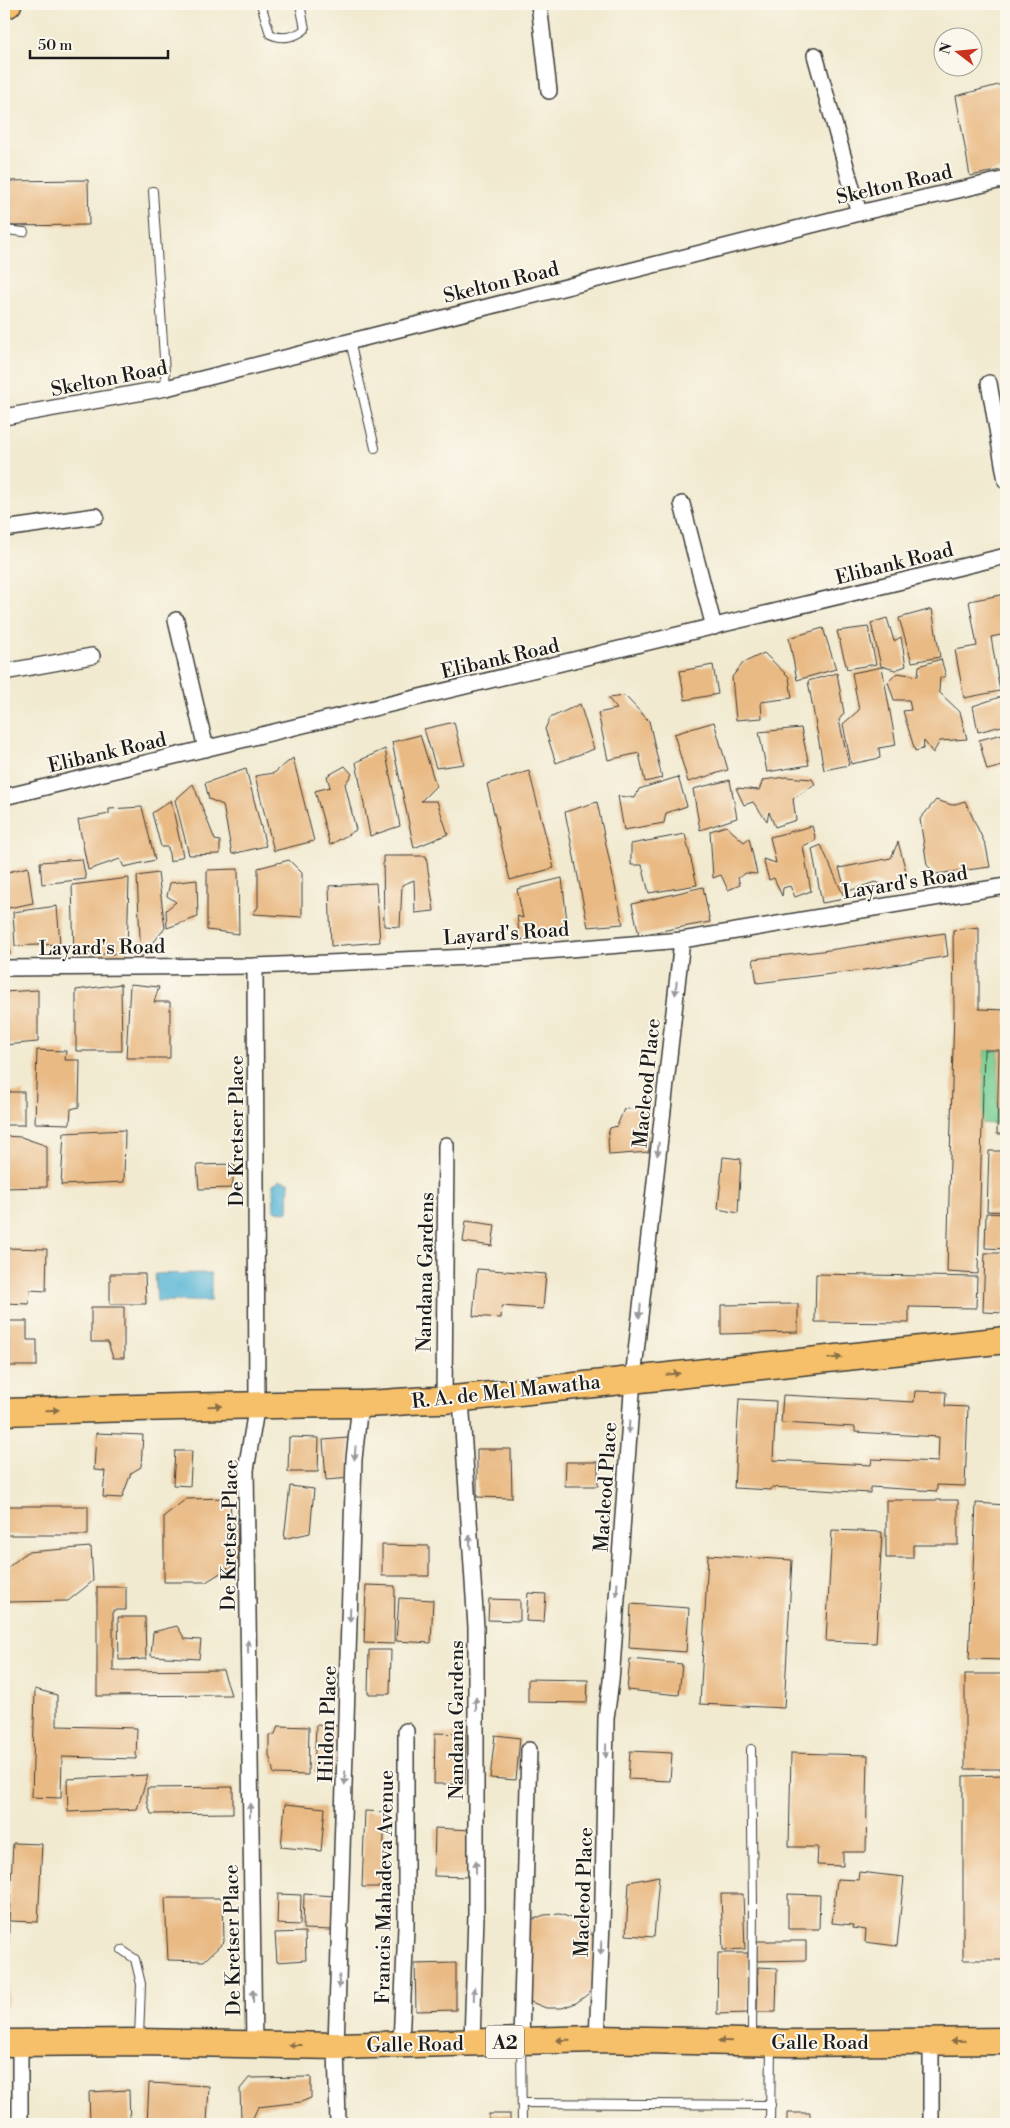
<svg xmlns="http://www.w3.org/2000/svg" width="1010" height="2128" font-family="'Libre Bodoni',serif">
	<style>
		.grass { fill: #78ce93; stroke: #4a7558 }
		.water { fill: #58b6d6; stroke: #3a6979 }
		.building { fill: #e9ba84 }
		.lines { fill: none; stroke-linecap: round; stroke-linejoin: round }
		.service-casing { stroke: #3c3b37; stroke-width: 10 }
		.minor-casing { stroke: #3c3b37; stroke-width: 18 }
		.trunk-casing { stroke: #3c3b37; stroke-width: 29 }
		.service { stroke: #fff; stroke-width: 8 }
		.minor { stroke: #fff; stroke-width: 15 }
		.trunk { stroke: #f6c06b; stroke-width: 26 }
		.oneway { fill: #999 }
		.oneway2 { fill: #896e44 }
		.labels { text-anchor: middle; stroke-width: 4; stroke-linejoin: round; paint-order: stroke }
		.shield { fill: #fbf7ec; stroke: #5f5e5a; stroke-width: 1 }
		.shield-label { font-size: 19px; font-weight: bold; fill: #1c1c1c }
		.street-label { font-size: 20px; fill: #1c1c1c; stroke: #fbf7ec }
	</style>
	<rect width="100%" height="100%" fill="#fbf7ec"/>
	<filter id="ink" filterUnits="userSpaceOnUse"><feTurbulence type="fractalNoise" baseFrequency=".02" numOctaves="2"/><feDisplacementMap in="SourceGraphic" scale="10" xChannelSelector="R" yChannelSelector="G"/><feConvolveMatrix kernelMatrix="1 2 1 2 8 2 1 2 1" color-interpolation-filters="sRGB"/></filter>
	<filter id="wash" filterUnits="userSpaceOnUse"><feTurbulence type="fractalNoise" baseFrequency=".0096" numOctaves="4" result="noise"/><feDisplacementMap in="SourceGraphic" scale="20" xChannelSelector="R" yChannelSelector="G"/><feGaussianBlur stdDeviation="1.12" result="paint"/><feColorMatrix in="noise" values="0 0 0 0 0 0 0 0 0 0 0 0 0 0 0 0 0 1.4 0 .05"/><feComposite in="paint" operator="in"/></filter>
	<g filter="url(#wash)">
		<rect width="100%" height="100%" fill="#f1ead0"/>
		<polygon class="grass" points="984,1050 999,1050 997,1124 981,1123"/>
		<g class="water">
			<polygon points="280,1180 289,1182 288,1212 274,1211 273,1184"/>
			<polygon points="211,1273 211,1301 157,1301 155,1274"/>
		</g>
		<g id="blocks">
			<g class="building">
				<polygon points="1006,83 1006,169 970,176 956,96"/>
				<polygon points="88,180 89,225 4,226 4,181"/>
				<polygon points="1006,594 1006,634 991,637 1000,691 964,698 955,650 977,646 969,601"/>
				<polygon points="932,609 940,657 912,662 899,618"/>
				<polygon points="887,618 894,641 901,637 906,666 895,670 881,666 871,623"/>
				<polygon points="868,627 876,664 847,669 837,631"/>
				<polygon points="823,628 836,669 797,680 789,638"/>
				<polygon points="764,653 789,677 792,698 761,702 762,718 736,720 732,677 743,663"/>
				<polygon points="941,659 946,676 940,678 939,692 960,712 967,739 940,741 933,753 924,741 923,749 915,751 903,711 911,710 909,700 894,700 888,682 897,673 918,676 919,666"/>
				<polygon points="713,665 718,694 685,700 680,671"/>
				<polygon points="882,667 896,745 879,748 880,758 851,764 843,724 859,710 852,673"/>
				<polygon points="837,673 844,713 839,720 849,765 824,770 808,681"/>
				<polygon points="1006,695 1006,725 978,732 973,706"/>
				<polygon points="625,696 649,721 662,778 645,782 639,753 608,760 598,713 617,709 608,698"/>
				<polygon points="580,704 594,749 556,763 545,729 550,718"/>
				<polygon points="454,722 464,764 436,768 424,729"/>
				<polygon points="714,722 728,770 688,782 674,734"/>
				<polygon points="801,728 809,765 767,772 759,732"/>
				<polygon points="1006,733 1006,765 987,770 979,740"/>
				<polygon points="420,735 436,786 421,801 437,801 448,834 414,848 392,742"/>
				<polygon points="385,749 400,826 370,836 356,762"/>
				<polygon points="293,758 314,841 274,851 255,776 274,773"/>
				<polygon points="345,766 352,774 345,784 356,830 330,845 315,791 330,787 327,776"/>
				<polygon points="246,769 266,846 232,854 223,805 209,799 205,783"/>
				<polygon points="529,771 554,868 510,880 487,784"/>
				<polygon points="678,777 687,806 666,813 664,823 624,830 618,796 635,798 639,789"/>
				<polygon points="786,777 812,779 815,784 793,799 796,820 775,827 769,812 767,821 753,802 744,805 736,788 759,790 763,780"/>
				<polygon points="730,780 737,818 700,830 693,789"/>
				<polygon points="193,784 215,840 220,841 220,854 189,855 175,800"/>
				<polygon points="171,800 183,856 170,862 168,847 161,847 152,813"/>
				<polygon points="936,800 952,805 965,801 986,846 990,867 936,874 927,865 920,819"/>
				<polygon points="597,802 623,924 588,927 565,812"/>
				<polygon points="142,807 155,860 124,867 120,859 88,870 78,820 109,814 109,809"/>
				<polygon points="726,826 744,842 749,838 757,874 746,873 738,878 740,885 728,890 721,875 713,878 710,831"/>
				<polygon points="812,826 816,840 803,846 811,891 795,897 790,886 783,888 782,896 774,878 769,880 763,859 776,863 770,837"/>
				<polygon points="685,834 697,885 649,893 642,865 631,865 631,844"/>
				<polygon points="898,842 907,875 900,891 875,882 846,892 839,868 891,858"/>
				<polygon points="821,845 845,899 822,903 812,849"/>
				<polygon points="383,856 426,856 434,911 415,913 414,880 402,885 400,927 384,926"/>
				<polygon points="82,859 86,879 42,884 40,862"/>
				<polygon points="289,860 302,873 302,917 253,914 258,907 258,868"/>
				<polygon points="28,867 33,903 4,909 4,873"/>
				<polygon points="238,869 239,934 207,930 207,870"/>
				<polygon points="158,873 165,928 141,958 137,876"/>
				<polygon points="129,878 127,954 74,954 72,885"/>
				<polygon points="562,878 568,930 520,940 517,916 523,918 517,889"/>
				<polygon points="197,880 198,917 167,928 166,910 176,902 167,896 170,883"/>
				<polygon points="376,883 380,942 331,946 329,886"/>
				<polygon points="703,887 710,922 639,935 632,904"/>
				<polygon points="57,906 60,944 15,946 13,912"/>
				<polygon points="4,920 8,920 10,955 4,955"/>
				<polygon points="979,927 979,1009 1006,1010 1006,1134 997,1134 999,1050 984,1050 978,1274 947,1272 954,1009 953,930"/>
				<polygon points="945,933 948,956 864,970 757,983 753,959 822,951"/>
				<polygon points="121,984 122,1051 76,1051 76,990"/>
				<polygon points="130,984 159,987 154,1002 170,1002 170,1058 126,1058"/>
				<polygon points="38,990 38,1042 4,1045 4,992"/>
				<polygon points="37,1050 66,1051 65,1060 80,1060 79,1107 71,1109 70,1124 35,1123"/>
				<rect x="4" y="1092" width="20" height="33"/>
				<polygon points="646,1108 649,1152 609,1155 608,1135 610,1128 617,1126 624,1109"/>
				<polygon points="125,1130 124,1182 61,1185 64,1133"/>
				<polygon points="4,1136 21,1137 47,1146 47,1187 4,1188"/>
				<polygon points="989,1151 1006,1151 1006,1212 987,1211"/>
				<polygon points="723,1157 741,1159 738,1213 718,1209"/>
				<polygon points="235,1164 232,1188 199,1189 197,1165"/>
				<polygon points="986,1213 1006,1214 1006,1249 985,1248"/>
				<polygon points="466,1221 495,1225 492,1246 463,1242"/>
				<polygon points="4,1248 47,1249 46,1291 30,1290 29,1304 4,1303"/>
				<polygon points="985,1253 1006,1253 1006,1313 983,1312"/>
				<polygon points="477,1269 546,1274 543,1309 502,1306 501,1318 473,1316"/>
				<polygon points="110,1274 145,1274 146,1304 110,1304"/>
				<polygon points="816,1274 977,1277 976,1308 909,1307 909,1323 815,1322"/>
				<polygon points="798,1304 798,1332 721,1334 721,1305"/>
				<polygon points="91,1307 124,1307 124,1358 113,1358 108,1342 91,1342"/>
				<polygon points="4,1321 27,1321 27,1340 37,1340 37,1366 4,1366"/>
				<polygon points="915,1391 946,1392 945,1406 968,1407 965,1486 937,1485 937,1491 870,1487 870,1493 772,1487 771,1490 734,1488 739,1399 776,1401 773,1460 871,1465 872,1459 938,1462 939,1437 855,1432 855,1427 781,1423 783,1395 914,1402"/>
				<polygon points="96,1433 143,1435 141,1467 131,1473 122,1498 103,1497 105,1471 94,1470"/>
				<polygon points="289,1437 319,1438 318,1472 288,1472"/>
				<polygon points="348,1438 351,1478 326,1480 323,1440"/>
				<polygon points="477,1449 511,1449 512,1498 477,1497"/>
				<polygon points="175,1451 192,1451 190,1486 173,1485"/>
				<polygon points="566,1462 598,1462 598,1486 565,1486"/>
				<polygon points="290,1486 314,1489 310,1533 284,1539"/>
				<polygon points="230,1498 231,1519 237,1518 238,1562 206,1582 164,1582 164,1516 186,1499"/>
				<polygon points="886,1500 958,1500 958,1545 913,1545 913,1558 886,1558"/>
				<polygon points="976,1503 1006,1505 1006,1660 969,1659"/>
				<rect x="4" y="1506" width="84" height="29"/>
				<polygon points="832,1530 882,1532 876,1643 826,1641"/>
				<polygon points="382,1545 429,1546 429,1576 382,1576"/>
				<polygon points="91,1547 93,1581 68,1601 6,1602 6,1569 27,1552"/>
				<polygon points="708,1555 792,1560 784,1708 700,1704"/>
				<polygon points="366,1585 395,1586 394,1644 364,1643"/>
				<polygon points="97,1587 126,1587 126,1610 113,1610 113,1671 223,1670 231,1695 97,1696"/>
				<polygon points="528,1593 546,1594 544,1622 526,1621"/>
				<polygon points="399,1598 433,1600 431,1643 396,1641"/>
				<polygon points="489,1599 520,1600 520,1621 488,1620"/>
				<polygon points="631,1604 689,1608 686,1652 629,1648"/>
				<polygon points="118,1617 145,1617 146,1659 119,1660"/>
				<polygon points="177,1626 185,1639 201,1640 199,1659 151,1656 153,1632"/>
				<polygon points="369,1650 391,1650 390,1694 368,1694"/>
				<polygon points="630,1659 682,1664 679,1695 627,1690"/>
				<rect x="965" y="1674" width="41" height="95"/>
				<polygon points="528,1679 588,1680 587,1703 528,1702"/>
				<polygon points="35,1689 57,1695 57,1726 137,1728 136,1759 62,1757 61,1798 32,1797"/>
				<polygon points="316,1725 341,1726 340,1774 314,1773"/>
				<polygon points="278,1726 309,1727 308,1775 274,1774 269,1755 269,1735 275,1734"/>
				<polygon points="435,1733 466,1734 465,1784 434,1784"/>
				<polygon points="495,1735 520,1738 516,1780 490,1778"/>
				<polygon points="630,1751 672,1753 670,1781 628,1779"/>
				<polygon points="791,1753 868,1755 866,1852 843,1852 843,1866 817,1865 818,1847 789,1847"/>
				<polygon points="148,1775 137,1809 68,1812 67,1779"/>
				<polygon points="1006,1775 1006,1960 963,1960 963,1776"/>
				<polygon points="233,1787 233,1813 151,1814 147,1801 147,1788"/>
				<polygon points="285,1804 325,1808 321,1851 281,1847"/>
				<polygon points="365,1811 385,1812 382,1887 362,1887"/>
				<polygon points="435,1828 471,1830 469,1877 434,1876"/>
				<polygon points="13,1843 42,1844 38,1922 9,1921"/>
				<polygon points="859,1872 904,1877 897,1946 865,1942 866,1930 852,1928 853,1925 832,1923 837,1879 858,1880"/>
				<polygon points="659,1876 654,1937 626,1935 629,1882"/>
				<polygon points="278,1894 301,1895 300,1925 277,1924"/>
				<polygon points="304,1894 335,1896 333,1930 303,1929"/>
				<polygon points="721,1894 743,1894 745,1949 723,1950"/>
				<polygon points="788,1894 820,1895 819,1929 788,1929"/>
				<polygon points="165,1898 223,1898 224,1942 204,1961 168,1960"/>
				<polygon points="560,1914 574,1919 586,1927 595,1939 596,1982 588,1994 576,2003 562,2008 546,2008 531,2002 522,1994 529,1921 544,1915"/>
				<polygon points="4,1923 9,1923 8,2007 4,2007"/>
				<polygon points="305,1932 306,1960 277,1962 275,1933"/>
				<polygon points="757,1941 806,1941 806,1960 757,1961"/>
				<polygon points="718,1953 748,1953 748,2013 717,2014"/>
				<polygon points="456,1963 456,2010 416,2011 415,1964"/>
				<polygon points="758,1967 777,1968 776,2012 757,2012"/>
				<polygon points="311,2077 311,2098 301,2102 258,2107 252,2120 241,2120 240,2089 249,2078"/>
				<polygon points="149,2083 209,2086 207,2124 147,2124"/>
				<polygon points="129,2090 130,2124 90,2124 89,2092"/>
				<polygon points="4,2097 12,2098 13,2124 4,2124"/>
				<rect x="787" y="2113" width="23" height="11"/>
				<rect x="489" y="2114" width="21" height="10"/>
			</g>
		</g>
	</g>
	<g filter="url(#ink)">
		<use href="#blocks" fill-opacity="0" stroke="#3c3b37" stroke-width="1"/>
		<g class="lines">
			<g class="service-casing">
				<g id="service">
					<path d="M261 4 270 34C282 40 296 37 305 29L300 4"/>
					<polyline points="153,191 166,388"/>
					<polyline points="4,230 24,232"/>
					<polyline points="350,341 375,448"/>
					<polyline points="751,1749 753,1902 752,2039"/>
					<polyline points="122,1950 135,1959 141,1984 139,2038"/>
					<polyline points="521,2044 522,2124"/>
					<polyline points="523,2103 771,2105"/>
					<polyline points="770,2124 771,2046"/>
				</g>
			</g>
			<g class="minor-casing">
				<g id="minor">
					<polyline points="539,4 549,91"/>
					<polyline points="815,55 859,213"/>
					<polyline points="989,383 1006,481"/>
					<polyline points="4,417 166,388 859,213 1006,179"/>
					<polyline points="682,504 714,627"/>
					<polyline points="4,529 96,516"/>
					<polyline points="176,620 206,749"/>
					<polyline points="4,672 92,656"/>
					<polyline points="4,797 1006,556"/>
					<polyline points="4,968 255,966 471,957 682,940 1006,886"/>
					<polyline points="461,1399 476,1627 476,1915 472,2042"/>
					<polyline points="444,1400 446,1145"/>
					<polyline points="597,2039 603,1899 606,1718 611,1681 633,1379 682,940"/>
					<polyline points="521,2041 529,1750"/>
					<polyline points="931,2042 931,2124"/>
					<polyline points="20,2043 20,2124"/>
					<polyline points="401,2044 406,1927 406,1731"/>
					<polyline points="254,2045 246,1470 257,1404 255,966"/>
					<polyline points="338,2124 336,2046 354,1459 360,1404"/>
				</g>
			</g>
			<g class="trunk-casing">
				<g id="trunk">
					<polyline points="4,4 8,4"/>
					<path d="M4 1412C121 1408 239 1405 357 1404 386 1404 415 1399 444 1400L1006 1340"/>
					<polyline points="4,2043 139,2042 336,2046 597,2039 788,2043 1006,2041"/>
				</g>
			</g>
			<use href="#service" class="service"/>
			<use href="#minor" class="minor"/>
			<use href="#trunk" class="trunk"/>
		</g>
		<defs><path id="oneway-solid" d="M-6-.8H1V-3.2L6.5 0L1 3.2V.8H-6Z" transform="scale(1.25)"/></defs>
		<g class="oneway">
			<use href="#oneway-solid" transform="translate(676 988) rotate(96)"/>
			<use href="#oneway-solid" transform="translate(658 1149) rotate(96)"/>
			<use href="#oneway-solid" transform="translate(640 1311) rotate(96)"/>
			<use href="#oneway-solid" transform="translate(629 1427) rotate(94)"/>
			<use href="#oneway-solid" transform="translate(355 1453) rotate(95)"/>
			<use href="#oneway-solid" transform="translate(470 1542) rotate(-94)"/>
			<use href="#oneway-solid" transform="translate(617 1589) rotate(94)"/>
			<use href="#oneway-solid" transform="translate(350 1615) rotate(92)"/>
			<use href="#oneway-solid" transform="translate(248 1647) rotate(-91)"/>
			<use href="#oneway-solid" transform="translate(476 1704) rotate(-90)"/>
			<use href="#oneway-solid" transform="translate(606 1751) rotate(91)"/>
			<use href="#oneway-solid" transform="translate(345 1778) rotate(92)"/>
			<use href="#oneway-solid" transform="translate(250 1810) rotate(-91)"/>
			<use href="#oneway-solid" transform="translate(476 1867) rotate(-90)"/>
			<use href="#oneway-solid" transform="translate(601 1948) rotate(93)"/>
			<use href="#oneway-solid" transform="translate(339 1982) rotate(92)"/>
			<use href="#oneway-solid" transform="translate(474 1994) rotate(-88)"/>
			<use href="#oneway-solid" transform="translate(253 1996) rotate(-91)"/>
		</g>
		<g class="oneway2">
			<use href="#oneway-solid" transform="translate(835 1358) rotate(-6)"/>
			<use href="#oneway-solid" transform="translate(673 1374) rotate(-6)"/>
			<use href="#oneway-solid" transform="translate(215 1406) rotate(-2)"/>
			<use href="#oneway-solid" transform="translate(52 1410) rotate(-2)"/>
			<use href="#oneway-solid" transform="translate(563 2040) rotate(178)"/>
			<use href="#oneway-solid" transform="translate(725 2041) rotate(-179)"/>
			<use href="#oneway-solid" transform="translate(958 2041) rotate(179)"/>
			<use href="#oneway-solid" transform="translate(295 2045) rotate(-180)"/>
		</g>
	</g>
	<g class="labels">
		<rect class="shield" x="486" y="2025.5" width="38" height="33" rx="4"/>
		<g class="shield-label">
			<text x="505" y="2049">A2</text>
		</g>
		<g class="street-label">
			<text transform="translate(894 184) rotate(-13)" y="7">Skelton Road</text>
			<text transform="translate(501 282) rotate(-14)" y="7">Skelton Road</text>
			<text transform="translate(109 378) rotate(-11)" y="7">Skelton Road</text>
			<text transform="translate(894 563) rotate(-14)" y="7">Elibank Road</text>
			<text transform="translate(500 658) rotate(-13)" y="7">Elibank Road</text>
			<text transform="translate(107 752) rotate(-13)" y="7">Elibank Road</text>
			<text transform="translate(905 882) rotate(-9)" y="7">Layard's Road</text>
			<text transform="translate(506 933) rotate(-4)" y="7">Layard's Road</text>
			<text transform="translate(102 947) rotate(-1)" y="7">Layard's Road</text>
			<text transform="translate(646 1083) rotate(-84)" y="7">Macleod Place</text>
			<text transform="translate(236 1131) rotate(-90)" y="7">De Kretser Place</text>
			<text transform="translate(425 1272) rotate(-89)" y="7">Nandana Gardens</text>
			<text transform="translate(506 1391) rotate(-6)" y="7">R. A. de Mel Mawatha</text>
			<text transform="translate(605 1487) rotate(-86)" y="7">Macleod Place</text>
			<text transform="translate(229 1535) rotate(-89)" y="7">De Kretser Place</text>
			<text transform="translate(456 1720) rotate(-90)" y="7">Nandana Gardens</text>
			<text transform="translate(327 1724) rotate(-88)" y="7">Hildon Place</text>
			<text transform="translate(384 1887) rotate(-89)" y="7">Francis Mahadeva Avenue</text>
			<text transform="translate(583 1892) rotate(-88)" y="7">Macleod Place</text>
			<text transform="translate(232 1940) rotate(-91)" y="7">De Kretser Place</text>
			<text x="820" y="2049">Galle Road</text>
			<text transform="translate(415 2044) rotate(-1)" y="7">Galle Road</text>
		</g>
	</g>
	<rect width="1010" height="2128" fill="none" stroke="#fbf7ec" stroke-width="20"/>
	<g transform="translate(958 52) rotate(286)"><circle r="24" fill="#fbf7ec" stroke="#a29f99"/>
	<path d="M0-4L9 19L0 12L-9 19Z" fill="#c8321e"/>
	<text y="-8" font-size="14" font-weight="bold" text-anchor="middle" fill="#1c1c1c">N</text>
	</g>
	<path d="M30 50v8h138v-8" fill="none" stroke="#1c1c1c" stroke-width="2.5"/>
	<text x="38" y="50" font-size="15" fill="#1c1c1c" stroke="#fbf7ec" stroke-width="4" paint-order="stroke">50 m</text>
</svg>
